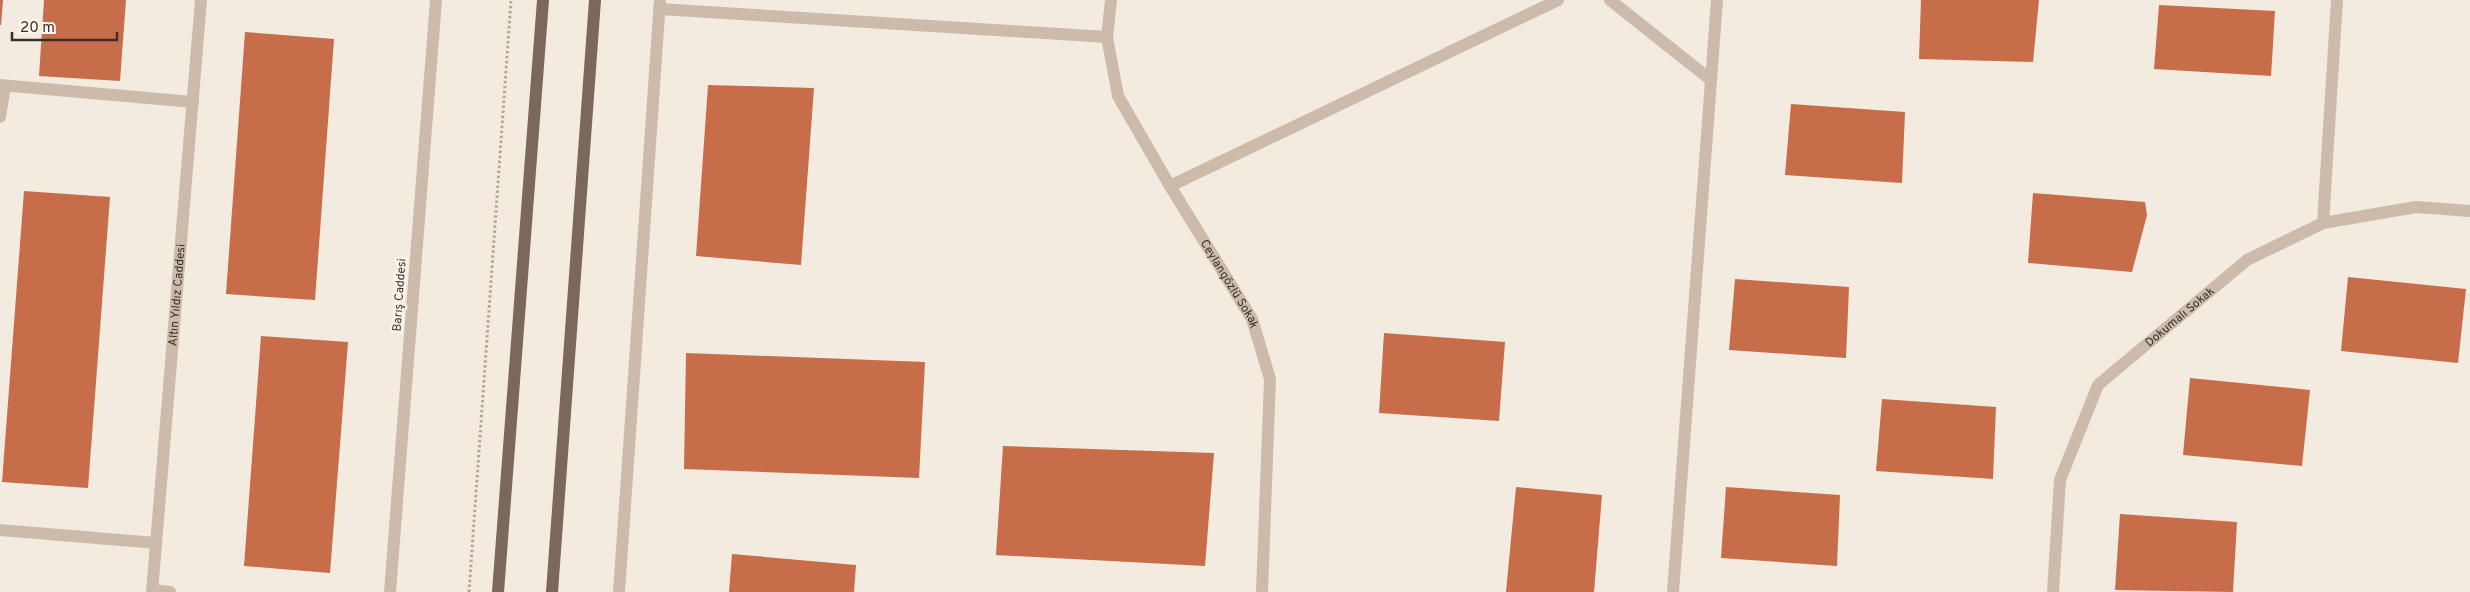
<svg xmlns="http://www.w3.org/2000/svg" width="2470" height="592" font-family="Overpass,sans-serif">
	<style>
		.building { fill: #c76d49 }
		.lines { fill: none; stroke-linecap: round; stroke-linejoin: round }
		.path { stroke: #b8a594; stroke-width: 3; stroke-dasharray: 2.5 2.5; stroke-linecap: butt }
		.minor { stroke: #cba; stroke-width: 12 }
		.major { stroke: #7b675b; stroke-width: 12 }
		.labels { text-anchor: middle; stroke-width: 5; stroke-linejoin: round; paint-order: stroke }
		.street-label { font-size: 12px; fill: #392f2a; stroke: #faf4eb }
	</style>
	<rect width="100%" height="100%" fill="#f3ebdf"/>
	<g class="building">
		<polygon points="0,0 3,0 1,25 0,25"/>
		<polygon points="44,0 126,0 120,81 39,76"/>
		<polygon points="1921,0 2039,0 2033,62 1919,59"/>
		<polygon points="2159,5 2275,11 2271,76 2154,69"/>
		<polygon points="245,32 334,39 315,300 226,294"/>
		<polygon points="708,85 814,88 801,265 696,256"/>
		<polygon points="1791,104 1905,112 1902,183 1785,175"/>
		<polygon points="24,191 110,197 88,488 2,482"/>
		<polygon points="2033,193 2145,202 2147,215 2132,272 2028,263"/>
		<polygon points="2348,277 2466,289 2458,363 2341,351"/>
		<polygon points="1735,279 1849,287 1846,358 1729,350"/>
		<polygon points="1384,333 1505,342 1499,421 1379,413"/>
		<polygon points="261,336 348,342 330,573 244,566"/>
		<polygon points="686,353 925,362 919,478 684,469"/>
		<polygon points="2190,378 2310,390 2302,466 2183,455"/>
		<polygon points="1882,399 1996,407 1993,479 1876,471"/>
		<polygon points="1003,446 1214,453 1205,566 996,555"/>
		<polygon points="1516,487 1602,495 1594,592 1506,592"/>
		<polygon points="1726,487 1840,495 1837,566 1721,558"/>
		<polygon points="2120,514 2237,522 2233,592 2115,590"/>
		<polygon points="732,554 856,565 854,592 729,592"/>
	</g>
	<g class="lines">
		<polyline class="path" points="469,592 511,0"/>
		<g class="minor">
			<path id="s1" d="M1111 0 1107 37 1118 96 1170 186 1252 319 1270 379 1262 592"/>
			<polyline points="1610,0 1711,80"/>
			<polyline points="659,9 1107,37"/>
			<polyline points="0,85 193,102"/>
			<polyline points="0,117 5,86"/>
			<polyline points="1170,186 1558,0"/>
			<polyline points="2323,223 2337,0"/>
			<polyline points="0,530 156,543"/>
			<polyline points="152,590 170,592"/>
			<path id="s2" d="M152 592 201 0"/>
			<polyline points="390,592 436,0"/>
			<polyline points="619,592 660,0"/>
			<polyline points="1673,592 1717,0"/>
			<path id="s3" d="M2053 592 2060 480 2098 385 2247 260 2323 223 2416 207 2470 211"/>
		</g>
		<g class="major">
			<polyline points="498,592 543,0"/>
			<polyline points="552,592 595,0"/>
		</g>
	</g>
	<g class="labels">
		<g class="street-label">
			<text dy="4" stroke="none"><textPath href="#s1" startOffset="316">Ceylangözlü Sokak</textPath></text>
			<text transform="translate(399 295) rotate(-86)" y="4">Barış Caddesi</text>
			<text dy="4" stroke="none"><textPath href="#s2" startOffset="298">Altın Yıldız Caddesi</textPath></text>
			<text dy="4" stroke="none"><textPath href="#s3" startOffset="321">Dokumalı Sokak</textPath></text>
		</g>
	</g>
	<path d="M12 32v8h105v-8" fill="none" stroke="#392f2a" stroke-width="2.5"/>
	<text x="20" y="32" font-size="15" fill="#392f2a" stroke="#faf4eb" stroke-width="4" paint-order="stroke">20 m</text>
</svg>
